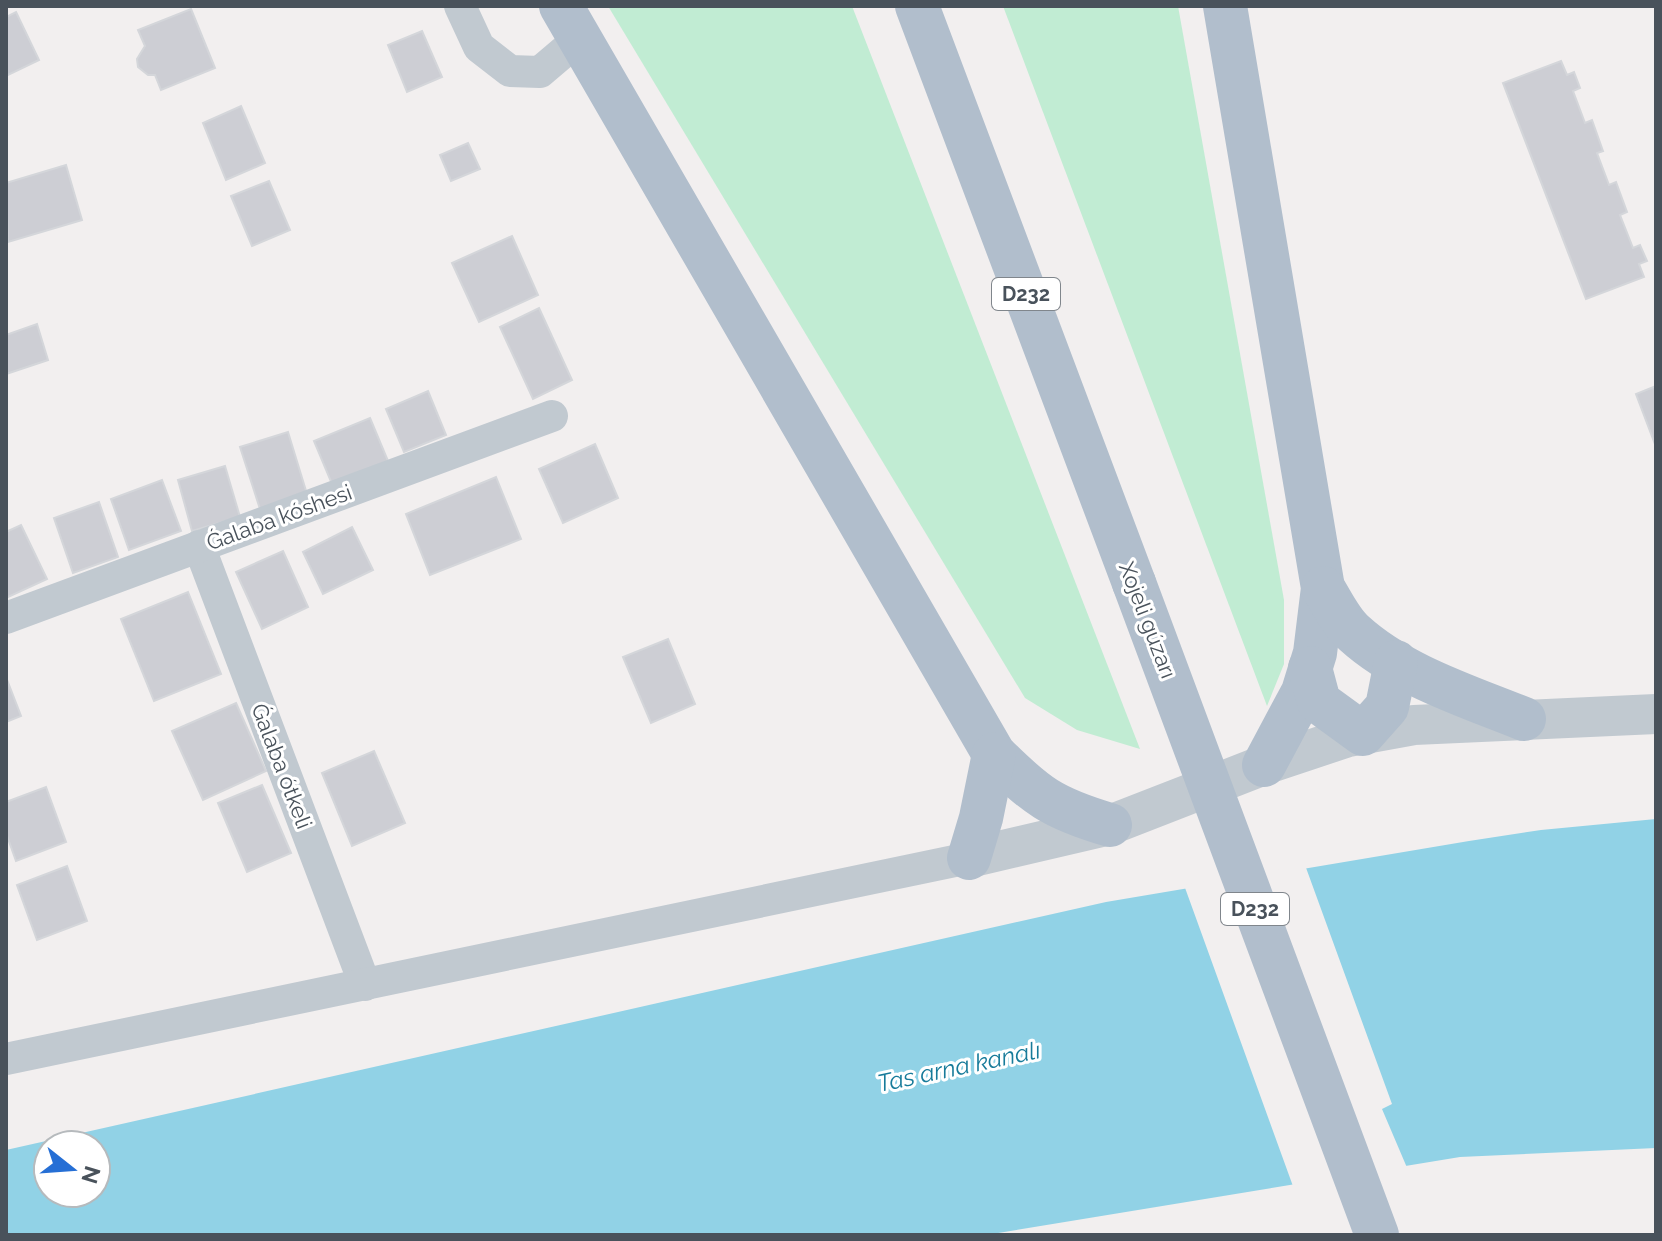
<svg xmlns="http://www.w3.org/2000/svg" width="1662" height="1241" font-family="Raleway,sans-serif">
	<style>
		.green { fill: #c1ecd3 }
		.water { fill: #91d2e6; fill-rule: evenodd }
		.pier { fill: #f2efef }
		.building { fill: #cdced4; stroke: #d4d6da; stroke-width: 2 }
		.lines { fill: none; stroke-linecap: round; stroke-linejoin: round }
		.minor { stroke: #c1c9d0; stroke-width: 32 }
		.tertiary { stroke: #c1c9d0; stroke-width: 40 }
		.primary { stroke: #b1becc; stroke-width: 44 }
		.primary-bridge { stroke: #b1becc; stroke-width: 44 }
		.labels { text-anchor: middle; stroke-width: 6; stroke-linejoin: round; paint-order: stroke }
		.shield { fill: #fff; stroke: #80868c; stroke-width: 2 }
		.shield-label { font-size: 20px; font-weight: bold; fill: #49525b }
		.street-label { font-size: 22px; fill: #49525b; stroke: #fff }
		.water-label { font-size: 24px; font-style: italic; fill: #177b9a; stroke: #fff }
	</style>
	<rect width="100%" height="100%" fill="#f2efef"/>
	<g class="green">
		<polygon points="608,6 852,6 1140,749 1077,730 1025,698"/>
		<polygon points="1003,6 1178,6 1284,600 1284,664 1267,706"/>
	</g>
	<path class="water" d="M1656 819V1148L1460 1157 986 1235H6V1150L1106 902 1469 841 1541 830ZM48 1145H96V1193H48Z"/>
	<polygon class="pier" points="1305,865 1392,1104 1382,1109 1408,1170 1294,1189 1184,885"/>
	<g class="building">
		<polygon points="191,9 215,68 161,90 155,75 148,75 138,67 137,59 145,46 138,30"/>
		<polygon points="16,12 39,60 6,76 6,17"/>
		<polygon points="422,31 442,77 407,92 388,45"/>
		<polygon points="1561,61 1567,75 1574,72 1580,88 1573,91 1585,123 1592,120 1603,151 1597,153 1609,185 1616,182 1627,212 1620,215 1633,248 1640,245 1647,261 1639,264 1644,277 1586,299 1503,83"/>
		<polygon points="241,106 265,163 226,180 203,123"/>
		<polygon points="468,143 480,169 451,181 440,155"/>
		<polygon points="66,165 82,220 8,242 6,183"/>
		<polygon points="269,181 290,230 252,246 231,196"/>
		<polygon points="512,236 538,295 479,322 452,263"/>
		<polygon points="539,308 572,380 533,399 500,327"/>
		<polygon points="37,324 48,360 6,374 6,335"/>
		<polygon points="1656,386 1656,447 1636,394"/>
		<polygon points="428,391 446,435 404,452 386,409"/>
		<polygon points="370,418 388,461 332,484 314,441"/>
		<polygon points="288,432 307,494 260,509 240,447"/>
		<polygon points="595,444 618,498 563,523 539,469"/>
		<polygon points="225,466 240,517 192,531 178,480"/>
		<polygon points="496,477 521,539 430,575 406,514"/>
		<polygon points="162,480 181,531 129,550 111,499"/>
		<polygon points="99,502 118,557 73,573 54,518"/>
		<polygon points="21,525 47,579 6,598 6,532"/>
		<polygon points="352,527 373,570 323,594 303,552"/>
		<polygon points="283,551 308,607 262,629 236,572"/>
		<polygon points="188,592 221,674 154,701 121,619"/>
		<polygon points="668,639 695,704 651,723 623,657"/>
		<polygon points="6,677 21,716 6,722"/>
		<polygon points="236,703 266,771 203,800 172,731"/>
		<polygon points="374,751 405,823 352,846 322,773"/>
		<polygon points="262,785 291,853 247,872 218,803"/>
		<polygon points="46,787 66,842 16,861 6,833 6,802"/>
		<polygon points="67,866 87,921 37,940 17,885"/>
	</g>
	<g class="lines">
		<g class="minor">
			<polyline points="460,6 479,47 510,71 540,72 580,38"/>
			<polyline points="199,546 365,985"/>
			<polyline points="6,618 552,416"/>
			<polyline points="6,1059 969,858"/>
		</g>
		<polyline class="tertiary" points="969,858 1110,825 1264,765 1348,737 1414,725 1656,714"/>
		<g class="primary">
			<path d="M561 6 994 754C1036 796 1052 808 1110 825"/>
			<polyline points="917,6 1134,583"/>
			<polyline points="1225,6 1323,588 1315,653 1303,692 1264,765"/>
			<path d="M1323 588C1332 602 1341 622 1354 633 1400 675 1467 696 1524 719"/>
			<polyline points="1310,668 1319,702 1363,734 1387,707 1396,662"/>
			<polyline points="969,858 981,818 994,754"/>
		</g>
		<polyline class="primary-bridge" points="1134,583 1377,1235"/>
	</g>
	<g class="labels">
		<g class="shield">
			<rect x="992" y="278" width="68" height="32" rx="6"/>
			<rect x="1221" y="893" width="68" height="32" rx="6"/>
		</g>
		<g class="shield-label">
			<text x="1026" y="301">D232</text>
			<text x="1255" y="916">D232</text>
		</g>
		<g class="street-label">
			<text transform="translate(279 517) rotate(-20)" y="8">Ǵalaba kóshesi</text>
			<text transform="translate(1148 620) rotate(69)" y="8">Xojeli gúzarı</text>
			<text transform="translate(282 766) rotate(69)" y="8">Ǵalaba ótkeli</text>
		</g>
		<g class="water-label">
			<text transform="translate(959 1067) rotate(-12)" y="8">Tas arna kanalı</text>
		</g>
	</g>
	<rect width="1662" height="1241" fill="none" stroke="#49525b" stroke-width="16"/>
	<g transform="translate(72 1169) rotate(107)"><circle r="38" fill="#ffffff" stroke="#b6babd" stroke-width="2"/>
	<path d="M0-6L14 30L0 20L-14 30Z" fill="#266fd5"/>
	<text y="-12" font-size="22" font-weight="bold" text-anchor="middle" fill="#49525b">N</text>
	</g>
</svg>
